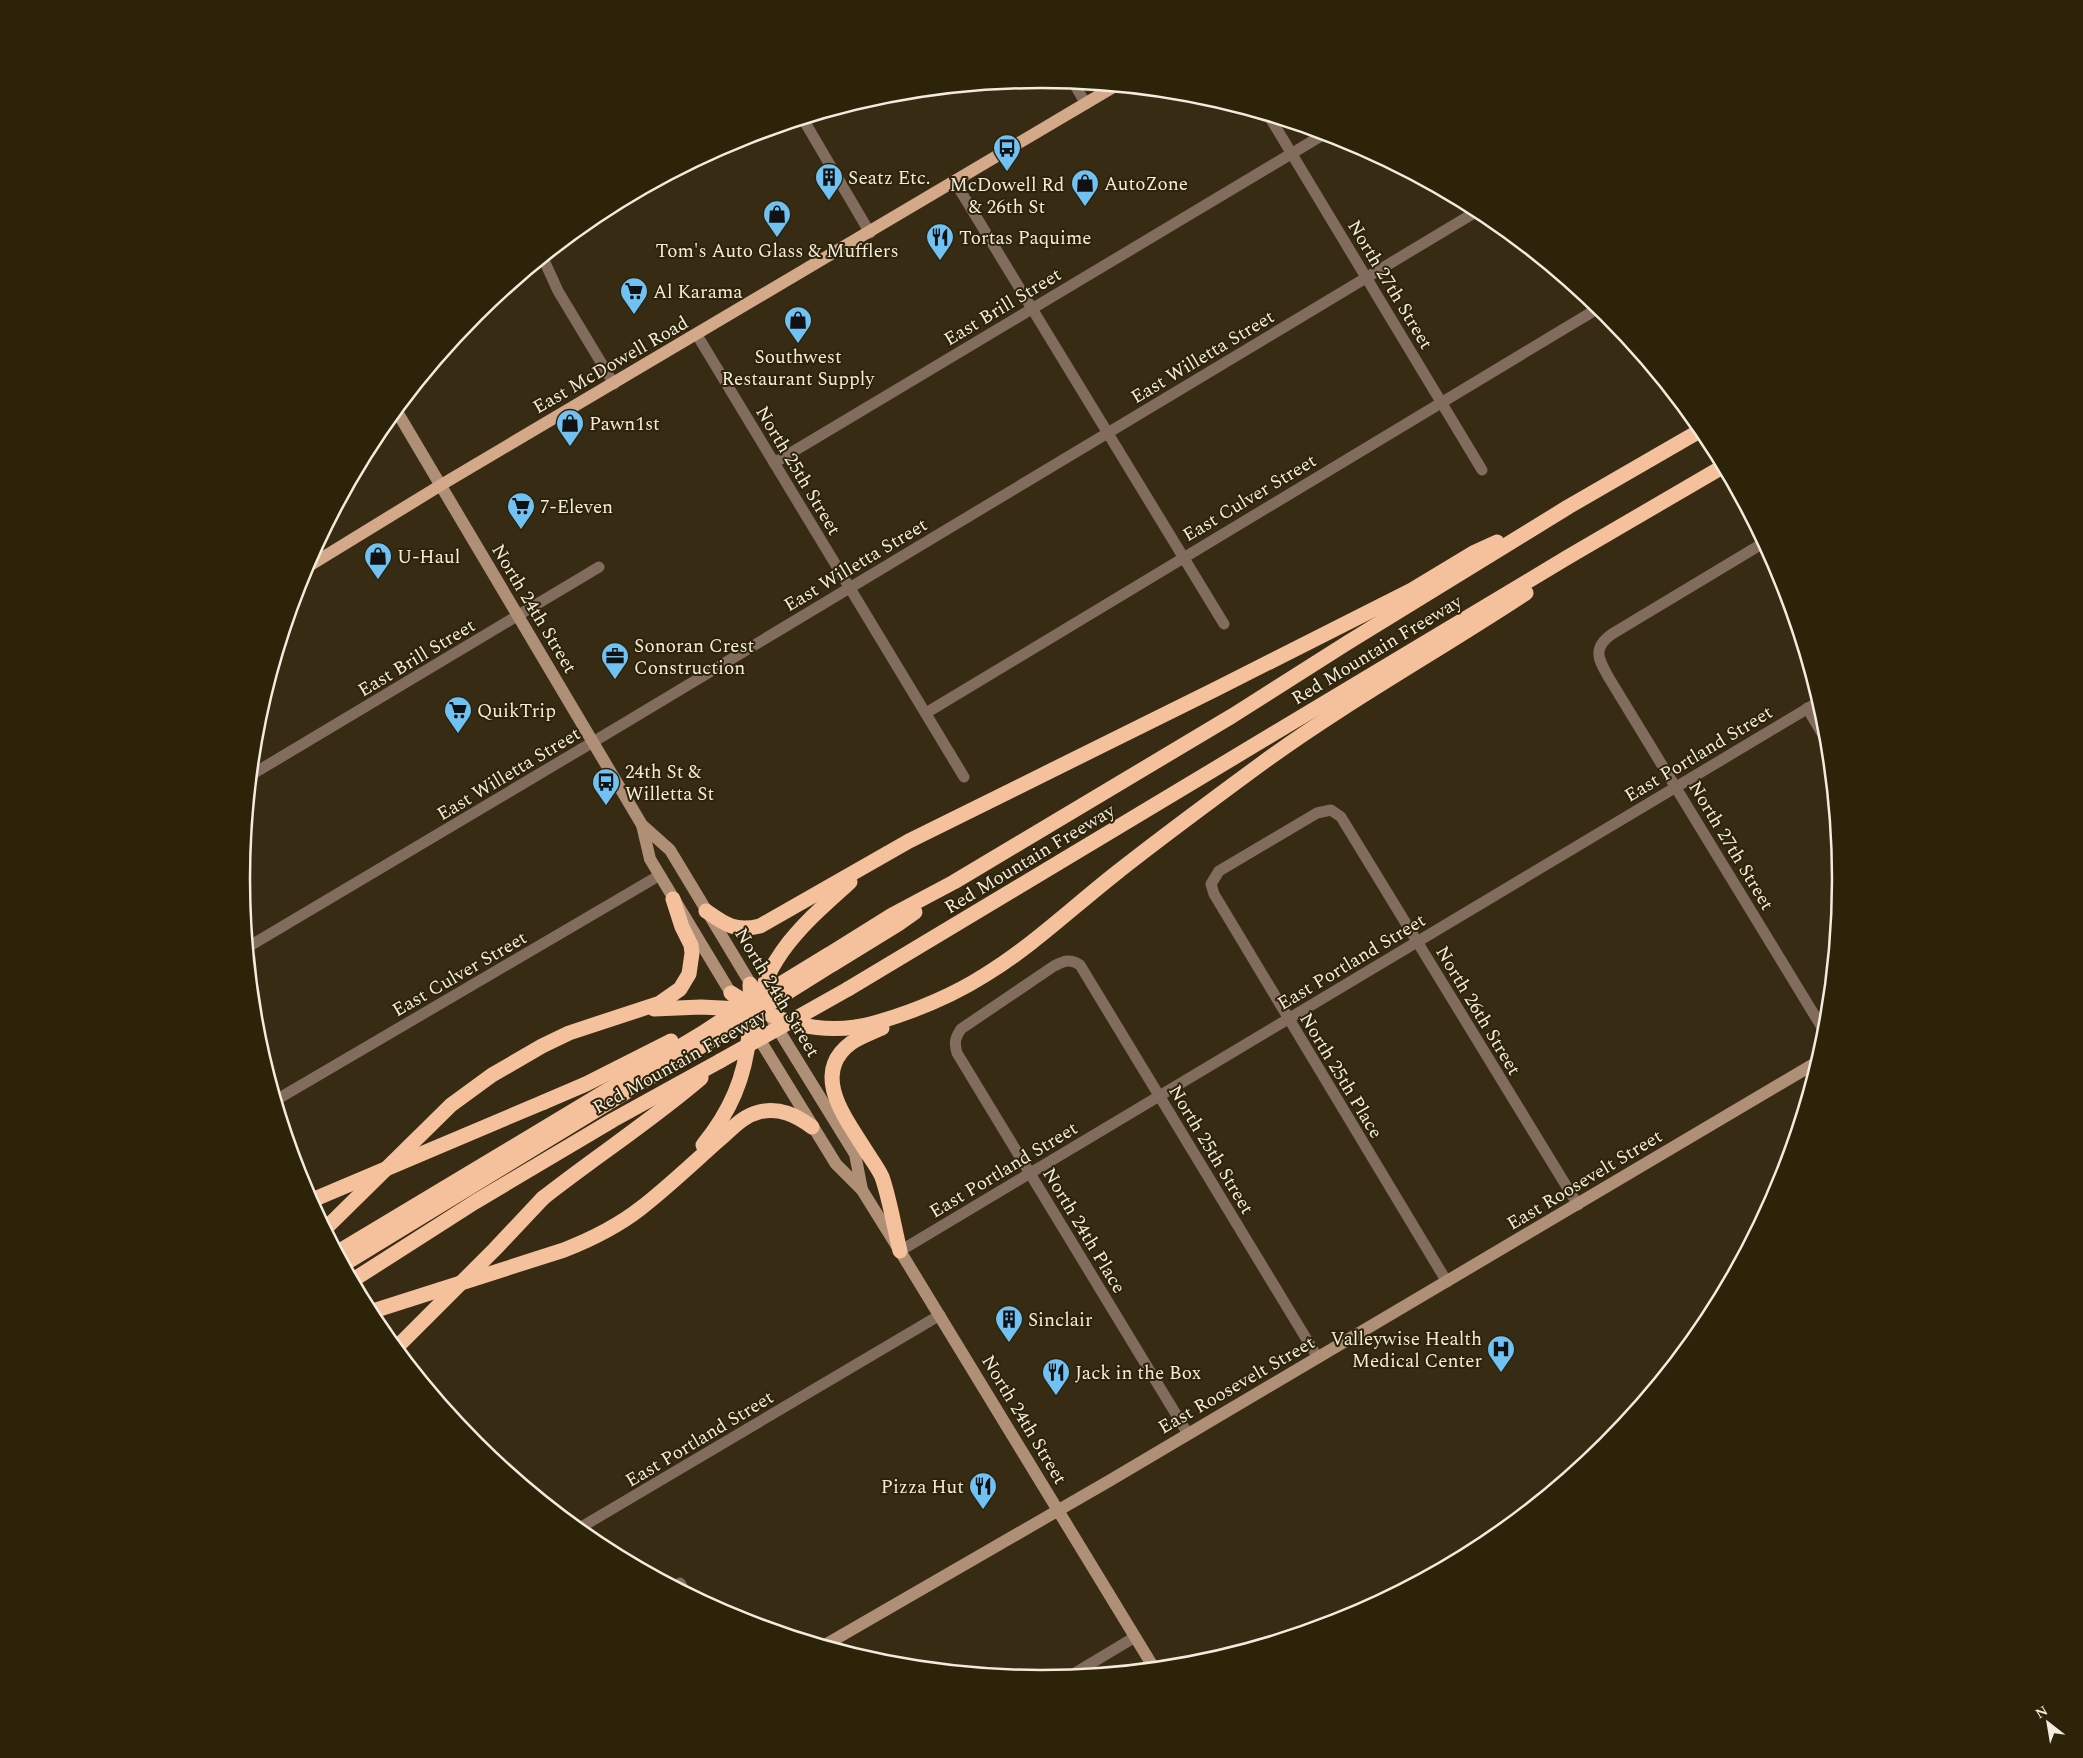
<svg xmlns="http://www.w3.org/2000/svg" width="2083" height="1758" font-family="Spectral,serif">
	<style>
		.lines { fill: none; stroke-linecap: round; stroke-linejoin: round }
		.street { stroke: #816c5d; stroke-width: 11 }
		.secondary { stroke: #b08f77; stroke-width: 12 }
		.primary { stroke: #d4a98a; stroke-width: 12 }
		.highway { stroke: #f5c19c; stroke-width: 15 }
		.highway-bridge { stroke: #f5c19c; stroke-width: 15 }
		.labels { text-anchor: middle; stroke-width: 4; stroke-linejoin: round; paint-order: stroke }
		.poi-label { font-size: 19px; fill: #f3ecdd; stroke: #2d2309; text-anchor: start }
		.street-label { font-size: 19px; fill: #f3ecdd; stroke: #2d2309 }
		.rim { fill: none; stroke: #f3ecdd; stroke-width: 2.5 }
	</style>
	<rect width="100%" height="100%" fill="#372c13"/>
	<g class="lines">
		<g class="street">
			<polyline points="1073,82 1086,104"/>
			<polyline points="1269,116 1482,470"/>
			<polyline points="803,119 870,233"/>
			<polyline points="955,182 1224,624"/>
			<polyline points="543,258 558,291 614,384"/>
			<polyline points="697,335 964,777"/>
			<polyline points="774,463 1326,133"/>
			<path d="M1765 542 1612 634C1592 648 1598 659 1609 678L1826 1034"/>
			<polyline points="1807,708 1829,745"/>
			<polyline points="926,713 1592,312"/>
			<polyline points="251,775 599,567"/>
			<polyline points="248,947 593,742 1479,210"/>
			<polyline points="276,1100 660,875"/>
			<polyline points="900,1251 1820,701"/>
			<polyline points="1447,1282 1214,894 1211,884 1219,871 1317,813 1331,810 1341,817 1578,1205"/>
			<path d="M1188 1434 957 1053C954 1043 955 1038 961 1029L1054 966C1064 961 1070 958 1080 965L1318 1358"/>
			<polyline points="578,1529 940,1315"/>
			<polyline points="680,1583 685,1592"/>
			<polyline points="1070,1676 1135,1637"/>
		</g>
		<g class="secondary">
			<polyline points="396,410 642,825 670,850 755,991"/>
			<polyline points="642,825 650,859 735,1000"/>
			<polyline points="773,1021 855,1154 862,1190"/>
			<polyline points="755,1032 836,1164 862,1190 900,1251 1154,1668"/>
			<polyline points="825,1645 1109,1481 1819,1061"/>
		</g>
		<polyline class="primary" points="304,569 441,485 1115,86"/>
		<g class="highway">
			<path d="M706 911C726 925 735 932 760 926L909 841 1216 689 1412 590 1475 552 1497 542"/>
			<polyline points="828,955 892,915 954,882 1232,716 1347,643 1568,507 1703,429"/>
			<polyline points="833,964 898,924 915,912"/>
			<polyline points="750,984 751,1010"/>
			<polyline points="848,989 1568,557 1724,466"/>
			<path d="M731 993C775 1023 825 1038 878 1022 915 1011 952 996 985 975 1031 947 1072 908 1115 874 1163 836 1212 800 1261 764 1346 702 1438 651 1526 593"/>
			<polyline points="654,1009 701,1007 741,1009"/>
			<path d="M882 1028C871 1033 860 1037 851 1043 809 1074 847 1120 866 1151 871 1159 878 1168 882 1177 890 1200 894 1227 900 1251"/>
			<path d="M757 1036C751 968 804 923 850 882"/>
			<polyline points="544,1102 586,1084 671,1041"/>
			<path d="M703 1145C730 1112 745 1078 749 1035"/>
			<path d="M543 1198C595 1157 651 1121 701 1078"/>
			<polyline points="325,1229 451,1105 492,1075 542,1046 569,1033 660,1003 680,989 689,974 692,953 691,945 682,927 673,899"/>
			<polyline points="338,1252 701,1034 733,1013"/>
			<polyline points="344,1264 703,1045"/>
			<polyline points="353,1280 475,1202 613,1120 720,1061"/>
			<path d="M370 1312 564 1250C592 1239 618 1226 641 1208 668 1187 693 1163 719 1140 731 1130 742 1116 759 1112 779 1107 796 1115 812 1127"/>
		</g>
		<g class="highway-bridge">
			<polyline points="733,1013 828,955"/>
			<polyline points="707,1043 833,964"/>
			<polyline points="720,1061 848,989"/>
			<polyline points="310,1201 544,1102"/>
			<polyline points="396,1348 495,1249 543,1198"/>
		</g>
	</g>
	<defs>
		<g id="bus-pin" transform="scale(1.4375)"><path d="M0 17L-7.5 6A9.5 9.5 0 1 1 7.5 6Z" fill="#70c1f4" stroke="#2d2309"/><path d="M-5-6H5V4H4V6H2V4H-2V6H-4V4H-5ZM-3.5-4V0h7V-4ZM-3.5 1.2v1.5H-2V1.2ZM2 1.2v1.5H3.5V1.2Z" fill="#111"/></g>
		<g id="building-pin" transform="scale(1.4375)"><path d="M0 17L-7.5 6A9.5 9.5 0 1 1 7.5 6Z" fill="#70c1f4" stroke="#2d2309"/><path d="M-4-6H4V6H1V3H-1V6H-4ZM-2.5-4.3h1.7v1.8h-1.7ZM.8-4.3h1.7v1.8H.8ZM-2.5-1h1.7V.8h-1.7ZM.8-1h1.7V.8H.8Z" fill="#111"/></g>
		<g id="shop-pin" transform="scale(1.4375)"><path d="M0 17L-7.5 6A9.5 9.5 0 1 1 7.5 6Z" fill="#70c1f4" stroke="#2d2309"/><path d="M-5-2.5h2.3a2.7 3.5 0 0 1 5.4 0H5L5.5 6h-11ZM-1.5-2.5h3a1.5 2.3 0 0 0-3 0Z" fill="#111"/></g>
		<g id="restaurant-pin" transform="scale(1.4375)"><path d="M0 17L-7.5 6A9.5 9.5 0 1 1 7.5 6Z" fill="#70c1f4" stroke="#2d2309"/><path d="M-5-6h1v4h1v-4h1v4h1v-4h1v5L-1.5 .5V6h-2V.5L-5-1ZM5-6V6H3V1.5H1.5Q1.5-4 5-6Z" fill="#111"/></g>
		<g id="supermarket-pin" transform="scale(1.4375)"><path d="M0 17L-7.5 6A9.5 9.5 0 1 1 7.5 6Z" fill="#70c1f4" stroke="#2d2309"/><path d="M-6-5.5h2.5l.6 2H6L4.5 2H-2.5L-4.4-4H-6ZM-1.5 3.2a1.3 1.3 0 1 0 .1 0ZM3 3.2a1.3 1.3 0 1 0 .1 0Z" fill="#111"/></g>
		<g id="office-pin" transform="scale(1.4375)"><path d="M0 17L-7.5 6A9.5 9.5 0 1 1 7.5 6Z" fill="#70c1f4" stroke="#2d2309"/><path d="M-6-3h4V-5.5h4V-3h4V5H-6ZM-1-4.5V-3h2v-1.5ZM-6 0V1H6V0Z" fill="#111"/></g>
		<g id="hospital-pin" transform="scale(1.4375)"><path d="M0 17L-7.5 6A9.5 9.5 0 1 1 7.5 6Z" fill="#70c1f4" stroke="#2d2309"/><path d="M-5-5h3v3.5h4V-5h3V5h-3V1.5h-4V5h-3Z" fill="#111"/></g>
	</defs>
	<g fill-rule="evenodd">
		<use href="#bus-pin" x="1007" y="148"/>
		<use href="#building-pin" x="829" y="177"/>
		<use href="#shop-pin" x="1085" y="183"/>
		<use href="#shop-pin" x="777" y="214"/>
		<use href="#restaurant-pin" x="940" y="237"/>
		<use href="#supermarket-pin" x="634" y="291"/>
		<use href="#shop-pin" x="798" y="320"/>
		<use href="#shop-pin" x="570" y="423"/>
		<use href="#supermarket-pin" x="521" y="506"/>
		<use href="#shop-pin" x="378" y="556"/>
		<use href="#office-pin" x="615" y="656"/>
		<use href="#supermarket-pin" x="458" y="710"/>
		<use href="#bus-pin" x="606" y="782"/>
		<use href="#building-pin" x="1009" y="1319"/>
		<use href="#hospital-pin" x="1501" y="1349"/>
		<use href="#restaurant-pin" x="1056" y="1372"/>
		<use href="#restaurant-pin" x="983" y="1486"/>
	</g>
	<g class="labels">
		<g class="poi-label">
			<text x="848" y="184">Seatz Etc.</text>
			<text x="1104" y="190">AutoZone</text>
			<text x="1007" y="191" text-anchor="middle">McDowell Rd<tspan x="1007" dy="22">&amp; 26th St</tspan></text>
			<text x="959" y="244">Tortas Paquime</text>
			<text x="777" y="257" text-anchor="middle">Tom's Auto Glass &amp; Mufflers</text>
			<text x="653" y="298">Al Karama</text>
			<text x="798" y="363" text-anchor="middle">Southwest<tspan x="798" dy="22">Restaurant Supply</tspan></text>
			<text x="589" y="430">Pawn1st</text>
			<text x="540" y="513">7-Eleven</text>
			<text x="397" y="563">U-Haul</text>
			<text x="634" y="652">Sonoran Crest<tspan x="634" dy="22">Construction</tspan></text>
			<text x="477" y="717">QuikTrip</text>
			<text x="625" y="778">24th St &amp;<tspan x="625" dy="22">Willetta St</tspan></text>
			<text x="1028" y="1326">Sinclair</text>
			<text x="1482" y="1345" text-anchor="end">Valleywise Health<tspan x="1482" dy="22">Medical Center</tspan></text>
			<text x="1075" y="1379">Jack in the Box</text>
			<text x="964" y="1493" text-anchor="end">Pizza Hut</text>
		</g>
		<g class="street-label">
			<text transform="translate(1391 284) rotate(59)" y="7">North 27th Street</text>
			<text transform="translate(1002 306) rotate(-31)" y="7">East Brill Street</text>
			<text transform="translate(1202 356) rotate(-31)" y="7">East Willetta Street</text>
			<text transform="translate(610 364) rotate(-30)" y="7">East McDowell Road</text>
			<text transform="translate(799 470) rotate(59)" y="7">North 25th Street</text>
			<text transform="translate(1249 497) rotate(-31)" y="7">East Culver Street</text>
			<text transform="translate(855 564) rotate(-31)" y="7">East Willetta Street</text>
			<text transform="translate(535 608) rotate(59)" y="7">North 24th Street</text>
			<text transform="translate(1376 649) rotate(-31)" y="7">Red Mountain Freeway</text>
			<text transform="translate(416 657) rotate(-31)" y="7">East Brill Street</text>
			<text transform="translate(1698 753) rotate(-31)" y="7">East Portland Street</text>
			<text transform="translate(508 773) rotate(-31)" y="7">East Willetta Street</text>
			<text transform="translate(1732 845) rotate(59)" y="7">North 27th Street</text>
			<text transform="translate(1029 858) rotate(-31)" y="7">Red Mountain Freeway</text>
			<text transform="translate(1351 961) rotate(-31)" y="7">East Portland Street</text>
			<text transform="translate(459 973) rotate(-30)" y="7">East Culver Street</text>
			<text transform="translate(778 992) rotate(59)" y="7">North 24th Street</text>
			<text transform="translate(1479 1010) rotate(59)" y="7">North 26th Street</text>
			<text transform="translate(679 1061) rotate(-29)" y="7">Red Mountain Freeway</text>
			<text transform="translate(1342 1075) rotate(59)" y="7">North 25th Place</text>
			<text transform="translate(1212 1149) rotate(59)" y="7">North 25th Street</text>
			<text transform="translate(1003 1169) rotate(-31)" y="7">East Portland Street</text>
			<text transform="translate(1584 1179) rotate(-31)" y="7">East Roosevelt Street</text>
			<text transform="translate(1085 1230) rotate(59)" y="7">North 24th Place</text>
			<text transform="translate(1236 1384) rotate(-30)" y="7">East Roosevelt Street</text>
			<text transform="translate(1025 1419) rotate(59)" y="7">North 24th Street</text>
			<text transform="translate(699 1438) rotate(-31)" y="7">East Portland Street</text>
		</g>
	</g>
	<path d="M0 0H2083V1758H0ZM250 879a791 791 0 1 1 1582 0a791 791 0 1 1-1582 0Z" fill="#2d2309" fill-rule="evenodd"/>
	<path class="rim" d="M250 879a791 791 0 1 1 1582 0a791 791 0 1 1-1582 0Z"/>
	<g transform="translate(2048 1723) rotate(329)" stroke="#2d2309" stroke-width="4" paint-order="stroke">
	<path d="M0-4L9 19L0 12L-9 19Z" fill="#f3ecdd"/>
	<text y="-8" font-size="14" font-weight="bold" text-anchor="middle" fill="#f3ecdd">N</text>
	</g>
</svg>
